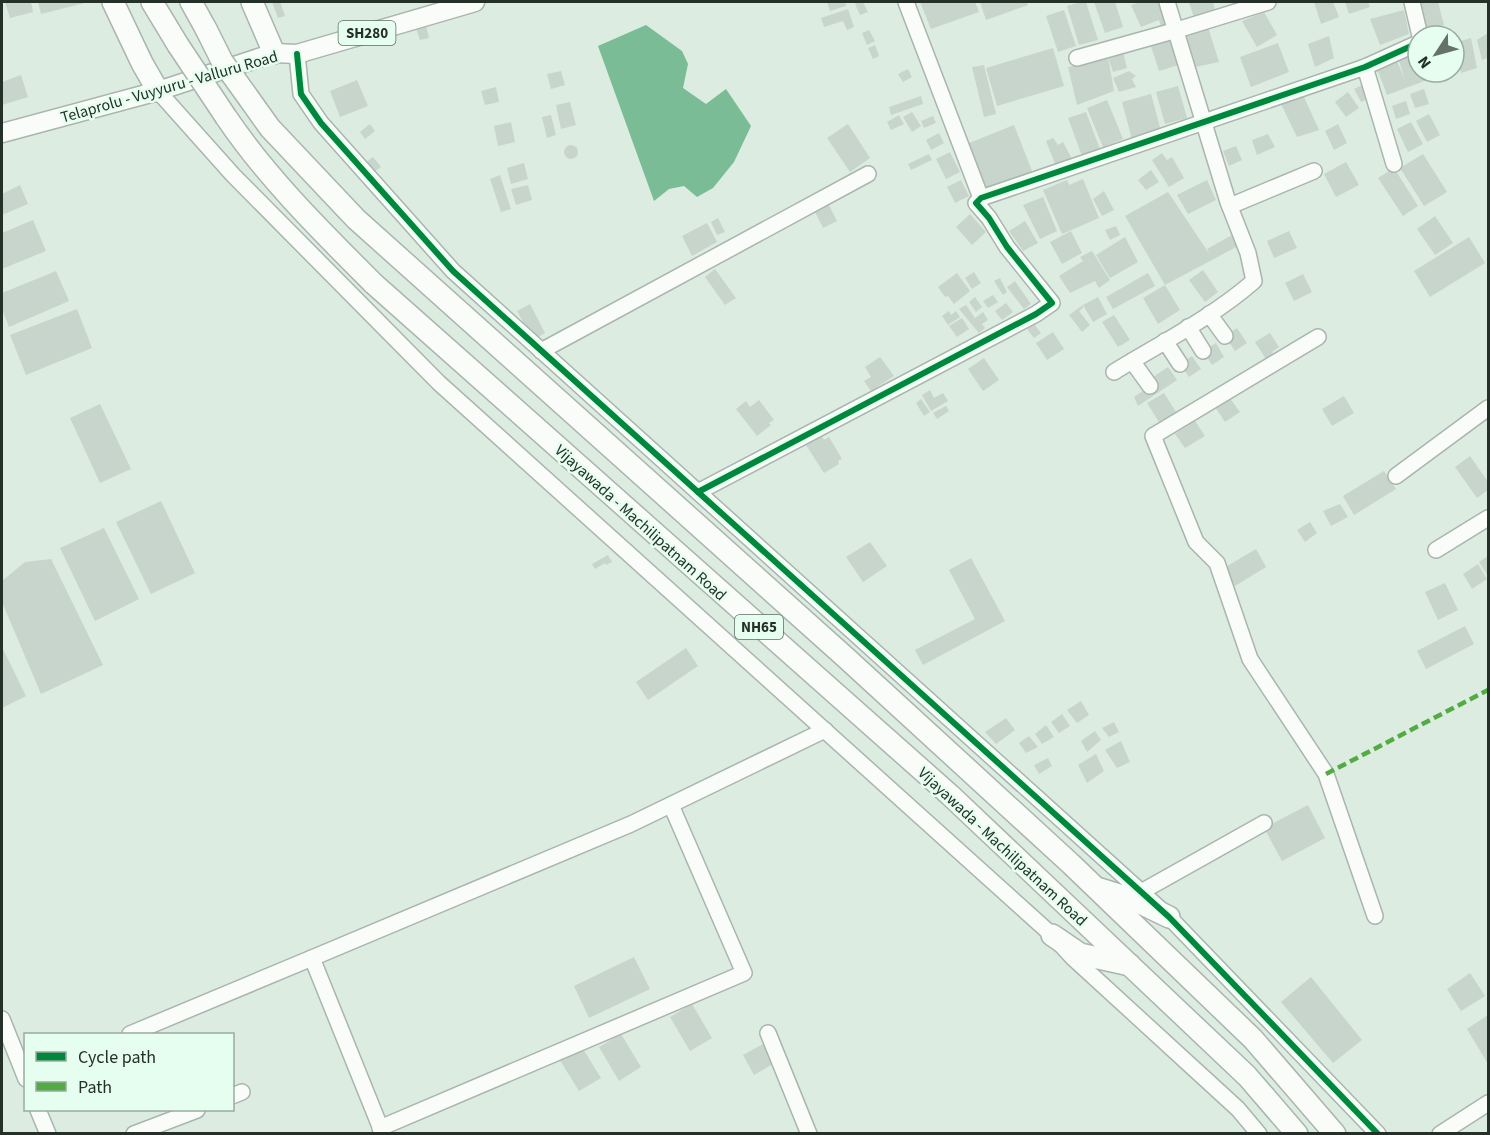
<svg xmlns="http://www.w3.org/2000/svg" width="1490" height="1135" font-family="'Source Sans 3',sans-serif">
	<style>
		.water { fill: #79bc96 }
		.building { fill: #c8d5cc }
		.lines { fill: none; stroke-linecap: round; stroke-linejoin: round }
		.minor-casing { stroke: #a9b5ad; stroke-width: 18 }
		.major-casing { stroke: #a9b5ad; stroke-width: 21 }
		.highway-casing { stroke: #a9b5ad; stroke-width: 24 }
		.minor { stroke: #fafcfa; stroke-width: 15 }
		.major { stroke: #fafcfa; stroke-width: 18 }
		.highway { stroke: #fafcfa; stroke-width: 21 }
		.highway-bridge-casing { stroke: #a9b5ad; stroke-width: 24; stroke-linecap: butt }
		.highway-bridge { stroke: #fafcfa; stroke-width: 21 }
		.quiet { stroke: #53ab44; stroke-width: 4.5; stroke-dasharray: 9 4.5; stroke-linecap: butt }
		.cycleway-casing { stroke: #e6feef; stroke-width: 10 }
		.cycleway { stroke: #00873e; stroke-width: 6 }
		.labels { text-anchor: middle; stroke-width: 5; stroke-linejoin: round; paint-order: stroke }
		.shield { fill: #e6feef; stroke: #5e6e64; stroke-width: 1.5 }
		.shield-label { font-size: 15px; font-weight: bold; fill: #243028 }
		.street-label { font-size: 16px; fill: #243028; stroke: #e6feef }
	</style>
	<rect width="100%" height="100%" fill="#dcece1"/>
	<polygon class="water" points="646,25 682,51 688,64 683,88 706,104 726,89 751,126 734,162 713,188 697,197 684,186 669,189 654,201 598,46"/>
	<g class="building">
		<polygon points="5,2 31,2 33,12 10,18"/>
		<polygon points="38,2 89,2 41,14"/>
		<polygon points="272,2 280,2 285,16 278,18"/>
		<polygon points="827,2 845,2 846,6 830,11"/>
		<polygon points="859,2 863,2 868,12 860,15 855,4"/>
		<polygon points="920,2 975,2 979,12 931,29"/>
		<polygon points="980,2 1027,2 1028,5 986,20"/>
		<polygon points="1081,2 1086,2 1098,40 1079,45 1067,6"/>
		<polygon points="1094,2 1115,2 1123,27 1105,33"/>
		<polygon points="1140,2 1162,2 1170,28 1162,31 1159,20 1141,27 1131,5"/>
		<polygon points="1189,2 1213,2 1215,10 1194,18"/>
		<polygon points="1314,2 1333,2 1339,17 1321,24"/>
		<polygon points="1345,2 1368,2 1370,7 1349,14"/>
		<polygon points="1426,2 1438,2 1444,25 1424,30 1417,4"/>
		<polygon points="848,9 854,27 847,30 843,21 824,27 821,18"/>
		<polygon points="1064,10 1076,46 1058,52 1046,16"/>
		<polygon points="1404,10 1409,34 1380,45 1370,19"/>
		<polygon points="1264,12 1277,35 1257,47 1242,21"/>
		<polygon points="426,25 429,38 420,40 416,28"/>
		<polygon points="1208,27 1219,62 1195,67 1183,34"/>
		<polygon points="869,30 875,41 867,45 862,33"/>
		<polygon points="1488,33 1488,58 1482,60 1477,40"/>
		<polygon points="1173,35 1182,64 1159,71 1150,43"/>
		<polygon points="1329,36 1334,58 1315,67 1308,44"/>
		<polygon points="1471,38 1477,68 1461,73 1454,43"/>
		<polygon points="1278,43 1289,72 1251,87 1240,57"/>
		<polygon points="875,45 879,56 873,59 868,48"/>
		<polygon points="1053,48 1064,86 997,106 986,68"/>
		<polygon points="1417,49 1418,72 1424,72 1427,80 1387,95 1376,66 1397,61 1405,80 1397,54"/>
		<polygon points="1123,52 1127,68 1113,72 1108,57"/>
		<polygon points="1108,57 1114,91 1077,105 1068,67"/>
		<polygon points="984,65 996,114 984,117 972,67"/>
		<polygon points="908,69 912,77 903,82 898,74"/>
		<polygon points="561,71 565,85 551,89 547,74"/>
		<polygon points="1129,71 1136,76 1132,79 1136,87 1119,92 1113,78"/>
		<polygon points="21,75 28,97 2,105 2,82"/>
		<polygon points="357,80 368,106 340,117 330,91"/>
		<polygon points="1368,82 1374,96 1361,102 1354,89"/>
		<polygon points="1178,86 1187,118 1165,124 1156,92"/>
		<polygon points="496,87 499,102 485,105 481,91"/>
		<polygon points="1424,89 1429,104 1415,108 1410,94"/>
		<polygon points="1348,92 1359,108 1346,117 1335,102"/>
		<polygon points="1151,94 1161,131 1132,139 1122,102"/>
		<polygon points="921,96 923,104 891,115 889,107"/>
		<polygon points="1304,97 1319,130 1297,137 1281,104"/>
		<polygon points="1107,100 1123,139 1103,147 1087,108"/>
		<polygon points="1406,101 1410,114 1396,119 1392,106"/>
		<polygon points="570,102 576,125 561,129 556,105"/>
		<polygon points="912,112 921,126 912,132 903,117"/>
		<polygon points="1086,112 1100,149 1082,156 1068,118"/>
		<polygon points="1429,114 1440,135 1427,142 1416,121"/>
		<polygon points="551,115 556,135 547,138 542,117"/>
		<polygon points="899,115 904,124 891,130 887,122"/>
		<polygon points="933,116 936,123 924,128 921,121"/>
		<polygon points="511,122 515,142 498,146 494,126"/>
		<polygon points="1411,122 1423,144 1408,152 1397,129"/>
		<polygon points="370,124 375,131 365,139 360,132"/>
		<polygon points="848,124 870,158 850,172 827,138"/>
		<polygon points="1338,124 1347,143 1334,150 1325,131"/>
		<polygon points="1014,125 1034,176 985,195 964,145"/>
		<polygon points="939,133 944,143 931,150 926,140"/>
		<polygon points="1268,134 1275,147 1257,155 1252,140"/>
		<polygon points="1053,138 1058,145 1063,142 1072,159 1056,166 1046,141"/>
		<circle cx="571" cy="152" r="7"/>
		<polygon points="1236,146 1242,160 1229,166 1223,151"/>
		<polygon points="950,152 960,172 946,179 936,159"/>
		<polygon points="1162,153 1167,160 1172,157 1184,178 1169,187 1152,160"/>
		<polygon points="929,154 932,160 911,170 908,164"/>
		<polygon points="1423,154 1447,192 1424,206 1400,168"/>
		<polygon points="373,157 381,167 374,172 366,162"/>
		<polygon points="1346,162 1359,185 1336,197 1324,174"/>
		<polygon points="524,163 528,179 511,184 507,168"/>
		<polygon points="1394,168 1418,206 1403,216 1378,178"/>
		<polygon points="1151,170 1159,182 1146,190 1138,180"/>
		<polygon points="500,175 511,209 501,212 490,179"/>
		<polygon points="1083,179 1099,218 1062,234 1043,190 1067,180 1069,185"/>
		<polygon points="961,180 969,196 955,203 947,187"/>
		<polygon points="1207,180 1216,200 1188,214 1177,195"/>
		<polygon points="20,185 28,204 2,215 2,194"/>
		<polygon points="528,185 532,200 516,205 511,189"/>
		<polygon points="1104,191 1114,210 1102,216 1093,199"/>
		<polygon points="1168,192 1210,255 1207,249 1232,235 1238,246 1165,285 1125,216"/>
		<polygon points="1043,197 1057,231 1040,239 1023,205"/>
		<polygon points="829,205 837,221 823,228 815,212"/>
		<polygon points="970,214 986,232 972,245 956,227"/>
		<polygon points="1435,216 1453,243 1435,255 1417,229"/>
		<polygon points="718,218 725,232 717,235 711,222"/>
		<polygon points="33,220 46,251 2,269 2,233"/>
		<polygon points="1025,221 1038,243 1023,251 1009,231"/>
		<polygon points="707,223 717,242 692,256 682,236"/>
		<polygon points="1116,226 1120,235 1110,240 1105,230"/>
		<polygon points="1071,231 1082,253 1062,264 1050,242"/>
		<polygon points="1289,231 1297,248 1274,258 1267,241"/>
		<polygon points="1125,237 1138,262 1110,278 1096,255"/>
		<polygon points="1469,237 1485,263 1430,297 1414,271"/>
		<polygon points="1092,251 1110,280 1099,288 1095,281 1070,293 1059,276 1083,261 1080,257"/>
		<polygon points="715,269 736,298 725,305 705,277"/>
		<polygon points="1203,270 1218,292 1205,302 1189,280"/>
		<polygon points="56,271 69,301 9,327 2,309 2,293"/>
		<polygon points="974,272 981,283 972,289 965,278"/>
		<polygon points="957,273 970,291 954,304 948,296 945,297 938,287"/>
		<polygon points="1148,273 1155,286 1113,309 1106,297"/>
		<polygon points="1303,274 1312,292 1294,301 1285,283"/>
		<polygon points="1000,278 1007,292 1003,295 994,281"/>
		<polygon points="1015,281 1031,304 1024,309 1007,287"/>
		<polygon points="1165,285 1180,310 1158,324 1143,298"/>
		<polygon points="993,295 998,302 988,308 983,301"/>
		<polygon points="975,297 982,307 976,312 969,302"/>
		<polygon points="1098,297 1107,314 1093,322 1083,305"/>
		<polygon points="1006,303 1013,312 1002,320 995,311"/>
		<polygon points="530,304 545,333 533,340 517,311"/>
		<polygon points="966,305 975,318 983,312 988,320 982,324 985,328 979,333 959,309"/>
		<polygon points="1083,305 1083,308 1079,311 1090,325 1082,332 1069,315"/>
		<polygon points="77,309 92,348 26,375 10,335"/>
		<polygon points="949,311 951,315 956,311 960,317 948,325 942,316"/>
		<polygon points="1114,315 1130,340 1118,347 1102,322"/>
		<polygon points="962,318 969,329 957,337 949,326"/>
		<polygon points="1034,324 1041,333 1034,338 1027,329"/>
		<polygon points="1237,328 1247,343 1235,351 1225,336"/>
		<polygon points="1053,332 1064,349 1047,360 1036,343"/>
		<polygon points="1270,333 1279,347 1272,352 1274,355 1266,359 1255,342"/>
		<polygon points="1216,343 1224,357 1212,365 1203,351"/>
		<polygon points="1192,356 1201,369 1189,377 1180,364"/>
		<polygon points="880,357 894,376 871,391 864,381 871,377 865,367"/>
		<polygon points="984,358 999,380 983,391 968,369"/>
		<polygon points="1168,367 1177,380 1138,406 1134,397 1156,382 1153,377"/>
		<polygon points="930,390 934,398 943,393 948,401 931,411 922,395"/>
		<polygon points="1164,393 1176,412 1159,422 1147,403"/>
		<polygon points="1344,396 1354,413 1332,426 1322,409"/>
		<polygon points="1229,397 1240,412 1225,422 1215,407"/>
		<polygon points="921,399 930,412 924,416 916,403"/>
		<polygon points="759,400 774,420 769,423 771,425 757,436 736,409 746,401 750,407"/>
		<polygon points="100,404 131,469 100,483 70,418"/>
		<polygon points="946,406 949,411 937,419 933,413"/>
		<polygon points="1195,421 1205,436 1185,448 1175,434"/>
		<polygon points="821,435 824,440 829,437 842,459 838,461 839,464 824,473 806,445"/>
		<polygon points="1470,456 1488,482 1488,490 1477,498 1455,467"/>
		<polygon points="1384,471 1396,489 1354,515 1343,496"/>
		<polygon points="161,501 195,573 151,594 116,522"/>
		<polygon points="1340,504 1348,517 1331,526 1323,511"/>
		<polygon points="1310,522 1317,533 1305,542 1297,530"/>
		<polygon points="104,528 139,599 95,621 60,548"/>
		<polygon points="870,542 887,566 863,582 846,557"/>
		<polygon points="1256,549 1266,567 1235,586 1224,568"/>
		<polygon points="608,555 612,562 606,565 605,563 595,569 592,564"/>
		<polygon points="1488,556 1488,576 1479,562"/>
		<polygon points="971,558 1005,621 923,665 915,650 975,619 949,570"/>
		<polygon points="51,559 103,665 41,694 2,602 2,581 25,562"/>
		<polygon points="1478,564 1487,579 1472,589 1463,574"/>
		<polygon points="1445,583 1458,610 1438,620 1425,592"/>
		<polygon points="1465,626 1474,644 1426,669 1417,651"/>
		<polygon points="2,647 26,696 2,708"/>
		<polygon points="686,648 698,666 648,700 636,682"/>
		<polygon points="1081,701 1089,715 1077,723 1067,710"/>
		<polygon points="1062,714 1070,726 1059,733 1051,722"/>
		<polygon points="1006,718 1015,730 996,744 985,732"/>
		<polygon points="1114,722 1119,732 1109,737 1102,728"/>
		<polygon points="1046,725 1054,737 1042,744 1035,734"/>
		<polygon points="1095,731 1101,740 1087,752 1081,741"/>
		<polygon points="1029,736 1038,747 1026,753 1019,743"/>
		<polygon points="1121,741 1130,762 1117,768 1105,750"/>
		<polygon points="1096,754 1104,771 1087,783 1078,765"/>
		<polygon points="1048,758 1052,766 1039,774 1034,765"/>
		<polygon points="1308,805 1325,838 1282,861 1264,828"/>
		<polygon points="634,957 650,989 589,1018 574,986"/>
		<polygon points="1470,973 1485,996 1461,1011 1447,989"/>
		<polygon points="1311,977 1362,1040 1333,1063 1281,1002"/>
		<polygon points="692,1004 712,1038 690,1051 670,1017"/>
		<polygon points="1488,1015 1488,1064 1467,1029"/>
		<polygon points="621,1034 641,1067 619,1081 599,1047"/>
		<polygon points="580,1044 601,1078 579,1091 558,1057"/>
		<polygon points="763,1044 773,1064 754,1075 743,1055"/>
	</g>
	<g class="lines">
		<g class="minor-casing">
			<g id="minor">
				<polyline points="906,2 981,198"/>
				<polyline points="1412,2 1420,36"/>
				<polyline points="297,54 301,94 321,123 453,271 1169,917 1378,1134"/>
				<polyline points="1077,58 1177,30 1268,2"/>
				<polyline points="1365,67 1394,164"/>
				<polyline points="158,91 233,175 439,383 1052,935 1072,957 1238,1109 1259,1134"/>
				<polyline points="1230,206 1314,171"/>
				<polyline points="1209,314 1225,336"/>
				<polyline points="1188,327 1203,351"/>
				<polyline points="1318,337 1153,436 1196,542 1217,563 1250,659 1326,774 1375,916"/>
				<polyline points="1165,341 1180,364"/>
				<polyline points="541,351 868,174"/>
				<polyline points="1132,361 1150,386"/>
				<path d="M1114 372C1161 343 1213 317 1254 281L1248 253 1228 202 1167 2"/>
				<polyline points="1396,476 1488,408"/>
				<polyline points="698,492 1036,314 1052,303 1007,247 989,218 976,203 981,198 1365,67 1418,43"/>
				<polyline points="1436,550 1488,518"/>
				<polyline points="1141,892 1264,823"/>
				<polyline points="2,1019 26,1079"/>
				<polyline points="768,1033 809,1134"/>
				<polyline points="130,1034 312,958"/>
				<polyline points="232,1096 242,1092"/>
				<polyline points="38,1110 48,1134"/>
				<polyline points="380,1128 744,973 671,805"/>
				<polyline points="134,1134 197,1110"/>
				<polyline points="383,1134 312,958 631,824 825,730"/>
				<polyline points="1440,1134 1488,1103"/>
			</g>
		</g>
		<g class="major-casing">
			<polyline id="major" points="2,133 158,91 274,53 297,54 475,2"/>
		</g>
		<g class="highway-casing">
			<g id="highway">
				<polyline points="113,2 142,63 158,91"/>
				<polyline points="152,2 178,45"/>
				<polyline points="191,2 206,29"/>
				<polyline points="252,2 274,53"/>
				<polyline points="250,100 270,128 356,219 844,656 1071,864 1253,1039 1335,1134"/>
				<path d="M226 117C268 179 322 232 374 284L950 795 1247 1076 1297 1134"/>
				<polyline points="1100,889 1132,899 1169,917"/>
				<polyline points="1052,935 1080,954 1130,965"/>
			</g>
		</g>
		<use href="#minor" class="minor"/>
		<use href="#major" class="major"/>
		<use href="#highway" class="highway"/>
		<g class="highway-bridge-casing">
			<g id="highway-bridge">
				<polyline points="206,29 222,61 250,100"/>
				<polyline points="178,45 226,117"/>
			</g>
		</g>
		<use href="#highway-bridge" class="highway-bridge"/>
		<polyline class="quiet" points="1326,774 1488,690"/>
		<g class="cycleway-casing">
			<g id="cycleway">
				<polyline points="297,54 301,94 321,123 453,271 1169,917 1378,1134"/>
				<polyline points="698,492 1036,314 1052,303 1007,247 989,218 976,203 981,198 1365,67 1418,43"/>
			</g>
		</g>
		<use href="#cycleway" class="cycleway"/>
	</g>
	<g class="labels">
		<g class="shield">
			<rect x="338.5" y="21" width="57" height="24" rx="4.5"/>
			<rect x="735" y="615" width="48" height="24" rx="4.5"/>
		</g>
		<g class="shield-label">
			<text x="367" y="38">SH280</text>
			<text x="759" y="632">NH65</text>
		</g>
		<g class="street-label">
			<text transform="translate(169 86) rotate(-16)" y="6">Telaprolu - Vuyyuru - Valluru Road</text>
			<text transform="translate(641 522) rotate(42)" y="6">Vijayawada - Machilipatnam Road</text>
			<text transform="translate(1003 846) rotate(43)" y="6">Vijayawada - Machilipatnam Road</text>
		</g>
	</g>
	<rect width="1490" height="1135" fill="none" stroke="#243028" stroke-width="6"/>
	<rect x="24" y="1033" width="210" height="78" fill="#e6feef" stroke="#98ac9f" stroke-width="1.5"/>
	<rect x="36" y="1052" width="30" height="9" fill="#00873e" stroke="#98ac9f" stroke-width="1.5"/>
	<text x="78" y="1063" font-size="18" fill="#243028">Cycle path</text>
	<rect x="36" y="1082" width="30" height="9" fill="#53ab44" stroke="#98ac9f" stroke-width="1.5"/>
	<text x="78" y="1093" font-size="18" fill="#243028">Path</text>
	<g transform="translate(1436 54) rotate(234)"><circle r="28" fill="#e6feef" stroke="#98ac9f" stroke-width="1.5"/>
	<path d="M0-4.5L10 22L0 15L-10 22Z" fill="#647269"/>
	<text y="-9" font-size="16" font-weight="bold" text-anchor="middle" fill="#243028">N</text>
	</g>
</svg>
